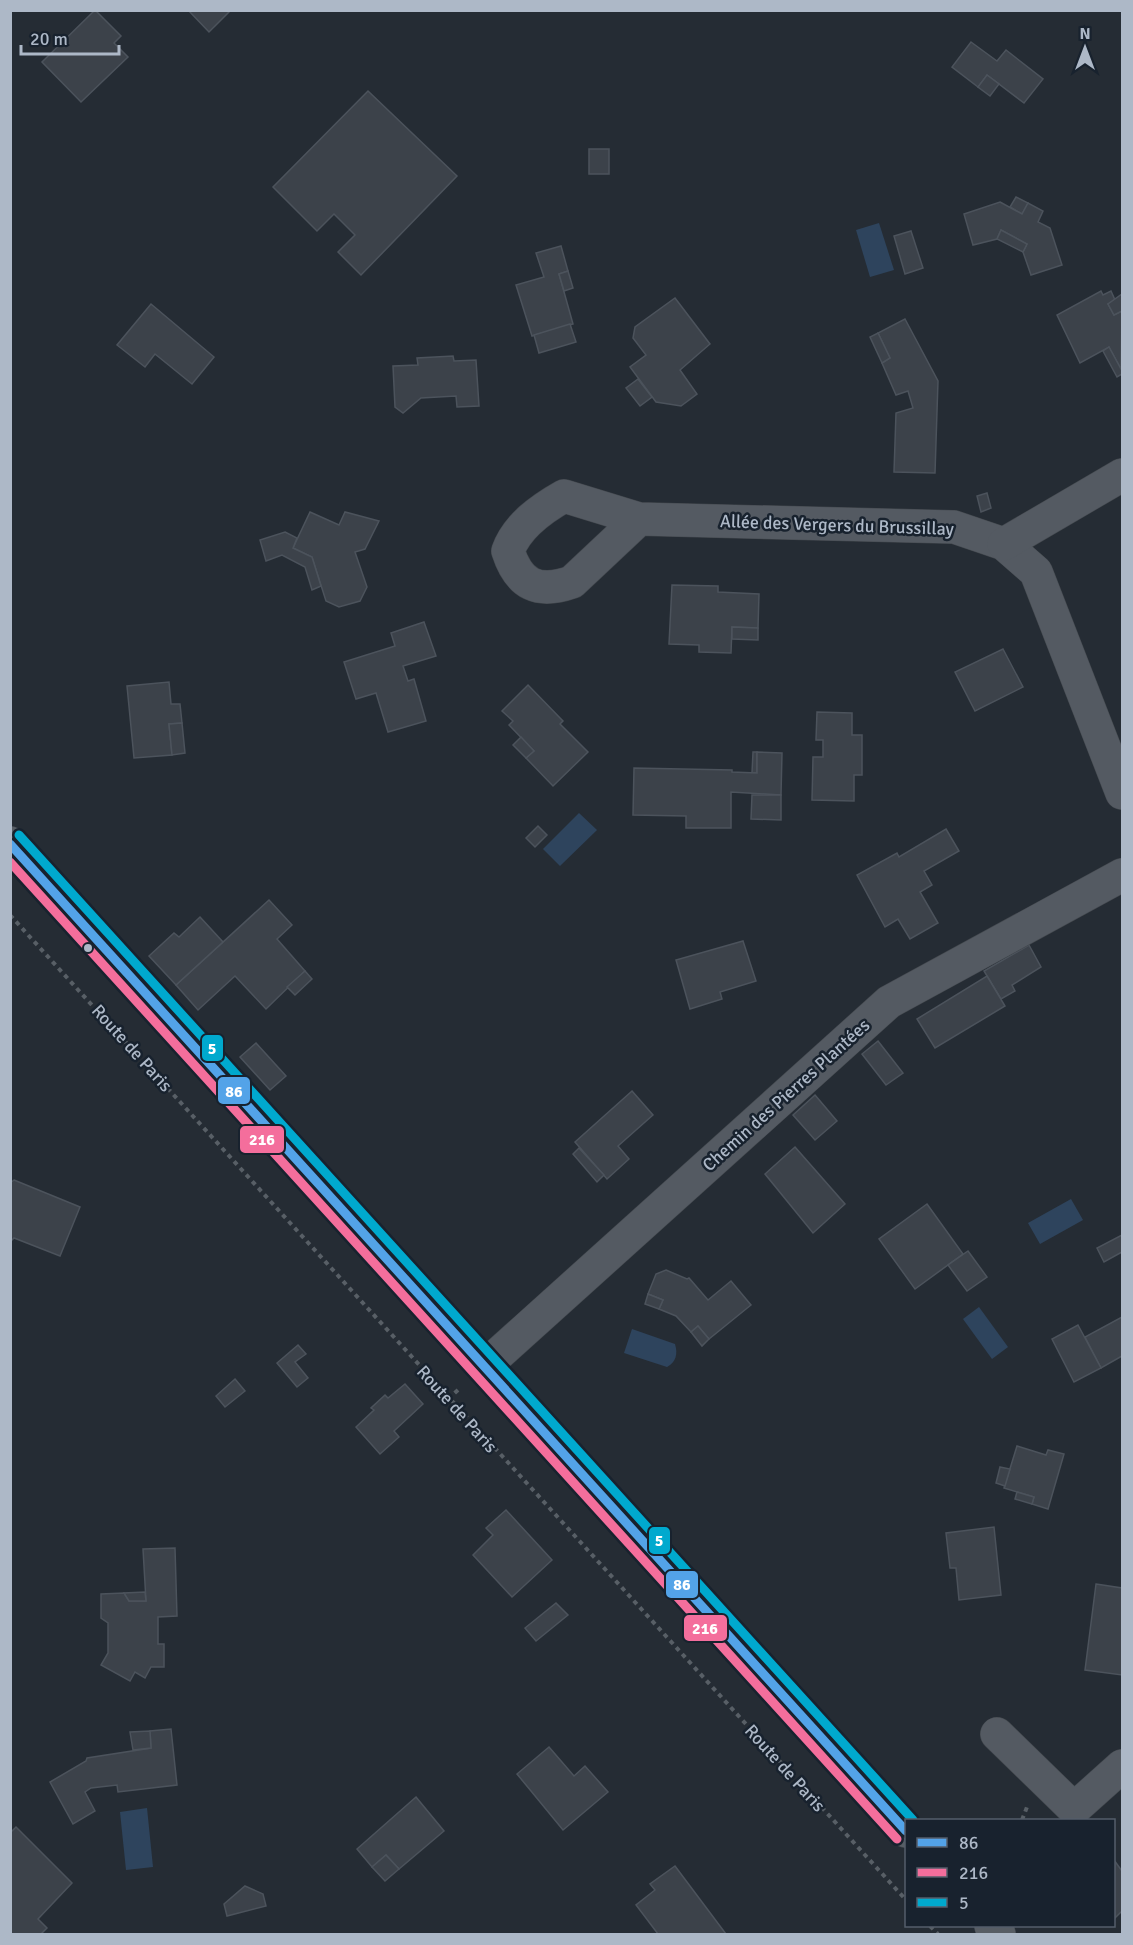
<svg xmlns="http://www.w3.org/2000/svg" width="1133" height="1945" font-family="Signika,sans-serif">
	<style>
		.water { fill: #2e445d }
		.building { fill: #3c424a; stroke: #4c535c; stroke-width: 1.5 }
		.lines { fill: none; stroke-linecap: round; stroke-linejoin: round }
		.minor-casing { stroke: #43484e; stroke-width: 34 }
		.major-casing { stroke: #424851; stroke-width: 34 }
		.path { stroke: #585f66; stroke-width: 4; stroke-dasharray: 4.5 4.5; stroke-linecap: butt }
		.minor { stroke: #545a62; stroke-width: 33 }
		.major { stroke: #575d64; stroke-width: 33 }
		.bus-1-casing { stroke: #18222e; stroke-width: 14 }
		.bus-2-casing { stroke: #18222e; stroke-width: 14 }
		.bus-3-casing { stroke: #18222e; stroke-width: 14 }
		.bus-1 { stroke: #53a3e8; stroke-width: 9 }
		.bus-2 { stroke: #f46e9c; stroke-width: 9 }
		.bus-3 { stroke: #00a9ce; stroke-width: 9 }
		.bus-dot { fill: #adb8c7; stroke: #18222e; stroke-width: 2 }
		.labels { text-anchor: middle; stroke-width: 5; stroke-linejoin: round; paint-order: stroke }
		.street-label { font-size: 18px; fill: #adb8c7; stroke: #18222e }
		.line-badge { stroke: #18222e; stroke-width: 2 }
		.badge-label { font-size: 16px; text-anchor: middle; font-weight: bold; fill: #fff }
	</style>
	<rect width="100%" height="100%" fill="#252c34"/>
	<g class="water">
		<polygon points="879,223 894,270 870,277 856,230"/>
		<polygon points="579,813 597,830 560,866 543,849"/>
		<polygon points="1071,1199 1083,1220 1040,1244 1028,1223"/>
		<polygon points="979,1307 1008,1347 992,1359 963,1319"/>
		<path d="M632 1329 675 1344C678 1354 676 1362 667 1367L624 1353Z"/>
		<polygon points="147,1808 153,1867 126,1870 120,1812"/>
	</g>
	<g class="building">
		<polygon points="95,10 121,36 114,43 128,57 81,102 42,62"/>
		<polygon points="188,10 231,10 209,32"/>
		<polygon points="971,42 997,61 1006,50 1043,79 1024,103 987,75 978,87 952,67"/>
		<polygon points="987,75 999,84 990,96 978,87"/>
		<polygon points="368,91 457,176 361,275 338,252 355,235 334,214 317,231 273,187"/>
		<rect x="589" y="149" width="20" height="25"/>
		<polygon points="1016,197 1028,203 1022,214 1010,207"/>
		<polygon points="1000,202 1022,214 1028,203 1043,211 1038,222 1050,228 1062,265 1031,275 1023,252 1027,244 1001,230 997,239 973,245 964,214"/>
		<polygon points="1001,230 1027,244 1023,252 997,239"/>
		<polygon points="911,231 923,268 905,274 894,236"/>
		<polygon points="561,246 568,271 559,274 573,324 532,336 516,285 544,277 536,253"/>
		<polygon points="568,271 573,288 564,291 559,274"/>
		<polygon points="1101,291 1103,295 1111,291 1115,300 1108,304 1114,315 1122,311 1121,369 1109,347 1080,363 1057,315"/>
		<polygon points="1122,294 1122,311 1114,315 1108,304"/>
		<polygon points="675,298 710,344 680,370 697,394 681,406 656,402 630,367 646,355 633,338 635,327"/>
		<polygon points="151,304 214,357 192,384 155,354 145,367 117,345"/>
		<polygon points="905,319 938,381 935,473 894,472 896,413 913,408 908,391 896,395 882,363 890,358 878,333"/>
		<polygon points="570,324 576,342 539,353 534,335"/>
		<polygon points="878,333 890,358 882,363 870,337"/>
		<polygon points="1109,347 1121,369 1122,368 1122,374 1117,377 1103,351"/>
		<polygon points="453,356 454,361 476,360 479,406 457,407 456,396 421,398 403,413 395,407 393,366 418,365 417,358"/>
		<polygon points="638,379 652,397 640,406 626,388"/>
		<polygon points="987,493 991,508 981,512 977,496"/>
		<polygon points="310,512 339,525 345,512 379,521 365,549 355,552 367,587 360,601 339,607 326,601 312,557 293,548"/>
		<polygon points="285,532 297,538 293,548 312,557 321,586 312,590 305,567 282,555 266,561 260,540"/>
		<polygon points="672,585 718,586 718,592 759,594 758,628 732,627 731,653 699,652 699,645 669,644"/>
		<polygon points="424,622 436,656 403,666 408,681 414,679 426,721 388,732 376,693 356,699 344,662 395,646 391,633"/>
		<polygon points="732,627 758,628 758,640 732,639"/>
		<polygon points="1003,649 1023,687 975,711 955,672"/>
		<polygon points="169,682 171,704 180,704 182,723 169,724 172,755 134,758 127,686"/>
		<polygon points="528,685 563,721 560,724 588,752 553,786 526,758 534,751 509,725 513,721 502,711"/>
		<polygon points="817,712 852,713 852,735 862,735 862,775 854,775 854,801 812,800 813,757 823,757 823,740 816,740"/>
		<polygon points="182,723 185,753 172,755 169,724"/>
		<polygon points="521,737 534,751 526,758 513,745"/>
		<polygon points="753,752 757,752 757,773 752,773"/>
		<polygon points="757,752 782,753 781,795 731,792 731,828 686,828 686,816 633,815 634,768 732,770 732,772 757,773"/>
		<polygon points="752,795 781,795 781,820 751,819"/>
		<polygon points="538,826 547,835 535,847 526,838"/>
		<polygon points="946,829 959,851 924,871 932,885 920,892 938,923 910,939 898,919 885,927 857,875 897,853 899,857"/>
		<polygon points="269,900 292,925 277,939 305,971 266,1009 235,976 198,1010 176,985"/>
		<polygon points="200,917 223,942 176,985 149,956 174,933 179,937"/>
		<polygon points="743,941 756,981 720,992 722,999 690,1009 676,960"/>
		<polygon points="1029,945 1041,967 1012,985 1015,991 1001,999 984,971"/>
		<polygon points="305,971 312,979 295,995 287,987"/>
		<polygon points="987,976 1005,1006 935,1048 917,1019"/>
		<polygon points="878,1041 903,1073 886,1085 862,1054"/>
		<polygon points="256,1043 286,1076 270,1090 240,1057"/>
		<polygon points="632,1091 653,1115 618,1146 629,1159 607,1179 575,1142"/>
		<polygon points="815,1095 837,1121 815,1140 793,1115"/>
		<polygon points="795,1147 845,1204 813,1233 765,1174"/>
		<polygon points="579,1148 604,1175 597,1182 573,1154"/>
		<polygon points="14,1180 80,1207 60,1256 14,1238 10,1242 10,1183"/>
		<polygon points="927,1204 963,1254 915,1289 879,1239"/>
		<polygon points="1122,1235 1122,1252 1104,1262 1097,1248"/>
		<polygon points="968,1251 987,1277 967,1291 948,1265"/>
		<polygon points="666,1270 687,1279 689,1278 708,1300 731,1281 751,1305 709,1339 698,1326 691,1332 676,1316 659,1309 663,1300 648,1294 656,1274"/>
		<polygon points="648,1294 663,1300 659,1309 645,1304"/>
		<polygon points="1122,1317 1122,1356 1101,1368 1085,1337"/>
		<polygon points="1078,1325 1101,1368 1074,1382 1052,1339"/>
		<polygon points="698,1326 709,1339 702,1346 691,1332"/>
		<polygon points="298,1345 306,1354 295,1362 308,1378 297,1387 277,1363"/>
		<polygon points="235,1379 245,1391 225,1407 216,1396"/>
		<polygon points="405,1384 423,1404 394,1431 399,1437 380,1454 356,1427 374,1410 371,1408 385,1395 388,1398"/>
		<polygon points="1017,1446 1046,1455 1048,1450 1064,1454 1048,1509 1032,1504 1034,1497 1004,1488"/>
		<polygon points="1000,1467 1010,1469 1005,1486 996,1483"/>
		<polygon points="1017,1492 1034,1497 1032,1504 1015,1499"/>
		<polygon points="506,1510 552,1560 512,1597 473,1555 493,1535 486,1528"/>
		<polygon points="994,1527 1001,1595 959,1600 956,1568 950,1568 946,1533"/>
		<polygon points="175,1548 177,1616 158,1617 158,1644 164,1644 164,1667 151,1667 145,1678 135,1672 130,1681 101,1665 108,1653 108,1623 101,1618 101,1594 124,1593 129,1601 146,1601 143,1549"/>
		<polygon points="1096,1584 1122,1588 1122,1675 1085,1670"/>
		<polygon points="145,1592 146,1601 129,1601 124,1593"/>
		<polygon points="556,1603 568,1615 536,1641 525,1628"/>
		<polygon points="171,1729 177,1785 118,1792 117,1785 91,1788 85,1792 95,1811 73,1824 50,1782 86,1761 87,1758 151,1748 150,1731"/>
		<polygon points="150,1731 151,1748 133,1750 130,1732"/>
		<polygon points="549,1747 574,1776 585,1766 608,1792 563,1830 517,1774"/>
		<polygon points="416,1797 444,1831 399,1869 386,1855 372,1867 357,1849"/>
		<polygon points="16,1827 72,1883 38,1919 47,1928 41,1934 10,1934 10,1833"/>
		<polygon points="386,1855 399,1869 385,1881 372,1867"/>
		<polygon points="1114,1860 1122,1871 1122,1911 1114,1919"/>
		<polygon points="675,1866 726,1934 658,1934 636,1905 655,1890 650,1884"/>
		<polygon points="245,1886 263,1894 266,1906 227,1916 224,1904"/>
	</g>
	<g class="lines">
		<g class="minor-casing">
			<g id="minor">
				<path d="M639 519 572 582C538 594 519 585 508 551 517 526 541 509 564 496L639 519 954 527 1004 544 1036 572 1122 793"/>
				<polyline points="1004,544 1122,475"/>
				<polyline points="485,1366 889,1002 1122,875"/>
				<polyline points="997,1734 1074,1809 1122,1766"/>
			</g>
		</g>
		<g class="major-casing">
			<g id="major">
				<polyline points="10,843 98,943 906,1831"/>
				<polyline points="991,1926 999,1934"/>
			</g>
		</g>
		<g class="path">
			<polyline points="10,915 906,1900"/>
			<polyline points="448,1399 459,1389"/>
			<polyline points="1022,1820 1027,1807"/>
			<polyline points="930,1926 938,1934"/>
		</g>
		<use href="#minor" class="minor"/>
		<use href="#major" class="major"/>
		<g class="bus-1-casing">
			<polyline id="bus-1" points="10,844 906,1831"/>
		</g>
		<g class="bus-2-casing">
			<polyline id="bus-2" points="10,862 897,1839"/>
		</g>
		<g class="bus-3-casing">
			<polyline id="bus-3" points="19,835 913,1820"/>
		</g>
		<use href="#bus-1" class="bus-1"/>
		<use href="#bus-2" class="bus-2"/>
		<use href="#bus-3" class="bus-3"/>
	</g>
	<circle class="bus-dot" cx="88" cy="948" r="5"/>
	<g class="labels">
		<g class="street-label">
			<text transform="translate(837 525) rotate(2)" y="6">Allée des Vergers du Brussillay</text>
			<text transform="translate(132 1048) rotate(48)" y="6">Route de Paris</text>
			<text transform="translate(786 1095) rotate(-42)" y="6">Chemin des Pierres Plantées</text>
			<text transform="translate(457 1409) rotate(48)" y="6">Route de Paris</text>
			<text transform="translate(785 1768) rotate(48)" y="6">Route de Paris</text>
		</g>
	</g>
	<g class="line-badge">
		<rect x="201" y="1034" width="23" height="28" rx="6" fill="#00a9ce"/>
		<rect x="217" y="1076" width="34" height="29" rx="6" fill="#53a3e8"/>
		<rect x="239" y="1125" width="46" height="29" rx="6" fill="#f46e9c"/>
		<rect x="648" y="1526" width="23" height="29" rx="6" fill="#00a9ce"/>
		<rect x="665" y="1570" width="34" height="29" rx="6" fill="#53a3e8"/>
		<rect x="683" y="1614" width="45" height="28" rx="6" fill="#f46e9c"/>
	</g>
	<g class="badge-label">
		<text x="212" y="1054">5</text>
		<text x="234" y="1097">86</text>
		<text x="262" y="1145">216</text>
		<text x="659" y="1546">5</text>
		<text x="682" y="1590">86</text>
		<text x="705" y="1634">216</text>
	</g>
	<rect width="1133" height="1945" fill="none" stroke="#adb8c7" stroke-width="24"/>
	<rect x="905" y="1819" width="210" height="108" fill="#18222e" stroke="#545e6b" stroke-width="1.5"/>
	<rect x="917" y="1838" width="30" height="9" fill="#53a3e8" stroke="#545e6b" stroke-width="1.5"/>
	<text x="959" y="1849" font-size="18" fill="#adb8c7">86</text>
	<rect x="917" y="1868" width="30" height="9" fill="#f46e9c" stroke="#545e6b" stroke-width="1.5"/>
	<text x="959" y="1879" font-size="18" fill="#adb8c7">216</text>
	<rect x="917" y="1898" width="30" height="9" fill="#00a9ce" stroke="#545e6b" stroke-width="1.5"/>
	<text x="959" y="1909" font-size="18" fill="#adb8c7">5</text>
	<g transform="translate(1085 48)" stroke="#18222e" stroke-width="4.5" paint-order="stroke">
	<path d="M0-4.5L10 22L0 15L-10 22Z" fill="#adb8c7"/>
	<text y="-9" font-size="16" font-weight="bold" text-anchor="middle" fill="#adb8c7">N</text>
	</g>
	<path d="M21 45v9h98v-9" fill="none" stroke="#adb8c7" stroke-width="3"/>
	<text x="30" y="45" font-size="18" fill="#adb8c7" stroke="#18222e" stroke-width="4.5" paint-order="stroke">20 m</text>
</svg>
